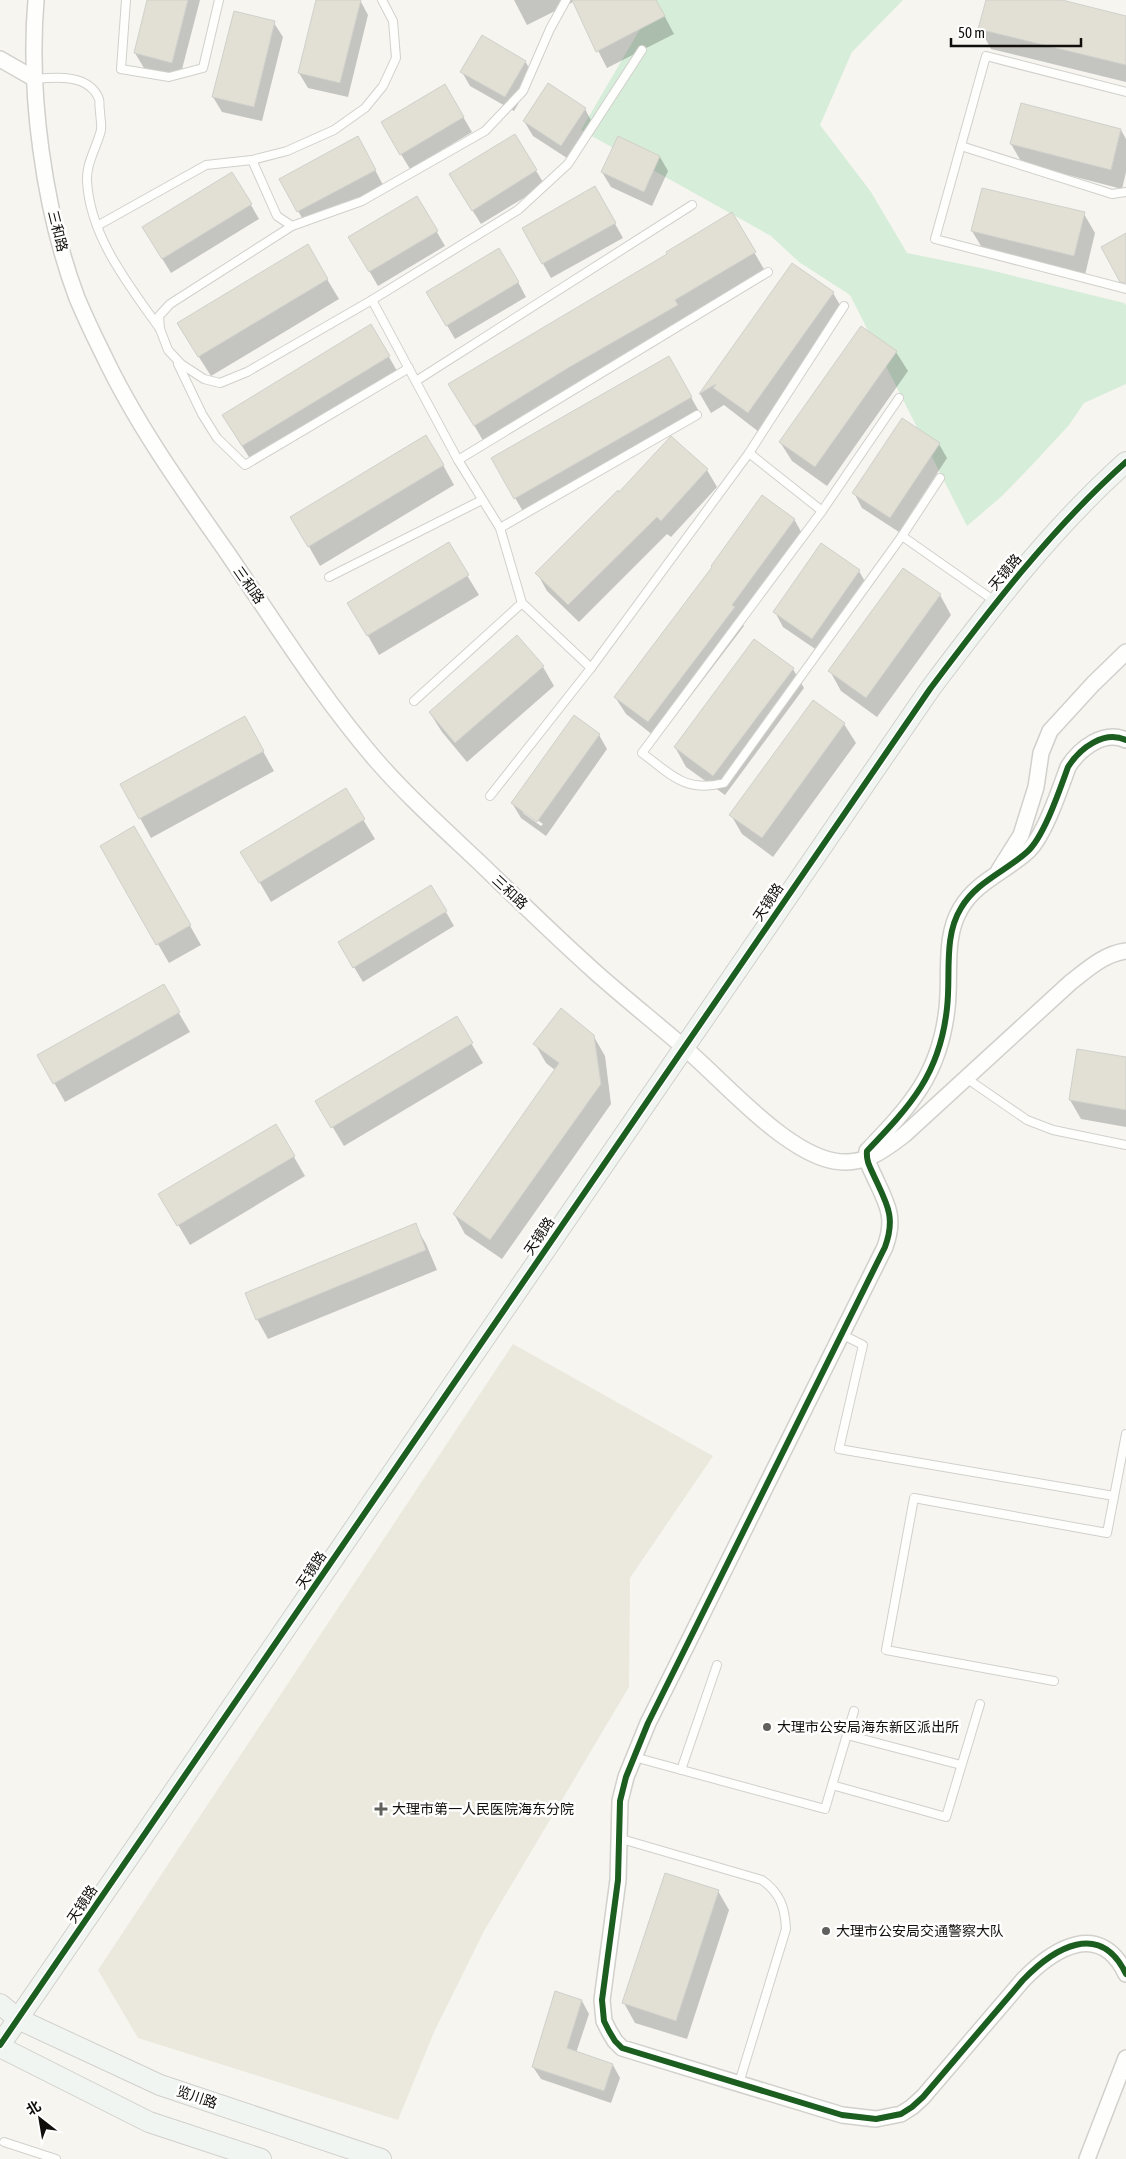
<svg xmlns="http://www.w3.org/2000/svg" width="1126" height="2159" font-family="'Asap Condensed','Noto Sans SC',sans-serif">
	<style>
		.built { fill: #ebe8dd }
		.green { fill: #d6edd9 }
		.shadow { fill: #0003; fill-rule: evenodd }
		.building { fill: #e2e0d4; stroke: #d0d0cc }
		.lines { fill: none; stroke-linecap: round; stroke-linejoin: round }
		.lane-casing { stroke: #d1d0cc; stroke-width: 10 }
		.street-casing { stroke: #d1d0cc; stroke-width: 18 }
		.secondary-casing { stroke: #d1d0cc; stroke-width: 22 }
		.lane { stroke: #fefefd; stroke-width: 8 }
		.street { stroke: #fefefd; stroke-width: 15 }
		.secondary { stroke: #f1f5f2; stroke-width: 20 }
		.cycleway-casing { stroke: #fff; stroke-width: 9 }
		.cycleway { stroke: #1b5e20; stroke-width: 6 }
		.poi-dot { fill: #60605c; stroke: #fff; stroke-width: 2 }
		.labels { text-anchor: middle; stroke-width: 5; stroke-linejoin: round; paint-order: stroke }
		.street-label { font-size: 14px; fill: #100f0c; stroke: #fff }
		.poi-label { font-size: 14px; fill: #100f0c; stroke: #fff; text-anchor: start }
	</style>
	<rect width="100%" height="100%" fill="#f6f5f0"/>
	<polygon class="built" points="513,1344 713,1456 630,1578 629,1687 484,1931 434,2032 398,2120 138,2038 98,1970"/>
	<polygon class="green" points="657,0 903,0 852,52 820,125 871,192 907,253 986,269 1124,303 1126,305 1126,384 1084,403 1069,425 1033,464 1002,496 967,526 850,295 799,262 771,236 581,130"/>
	<g class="shadow">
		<polygon points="149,0 200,0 180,77 144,68 135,53"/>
		<polygon points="317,0 360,0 368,15 348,97 308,88 299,73"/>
		<polygon points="514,0 656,0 674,34 607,68 573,2 527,25"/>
		<polygon points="987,0 1057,0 1126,17 1126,82 991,49 980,29"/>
		<polygon points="274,23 283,37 262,121 222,112 213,97"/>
		<polygon points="525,61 534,76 514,111 470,86 462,72"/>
		<polygon points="445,86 472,132 410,169 382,123"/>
		<polygon points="585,109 593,124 570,160 533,136 524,121"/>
		<polygon points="1121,130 1126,139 1126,172 1122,189 1022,163 1011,144"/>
		<polygon points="514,136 545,185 481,224 459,189"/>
		<polygon points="366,153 383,185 307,226 298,211"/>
		<polygon points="660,157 668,171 652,206 611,187 602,172"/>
		<polygon points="595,188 623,238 551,278 523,228"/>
		<polygon points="417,198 445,246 378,286 350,238"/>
		<polygon points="251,205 259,219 171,273 152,242"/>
		<polygon points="732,214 765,271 485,444 461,403 669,254"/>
		<polygon points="1084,214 1095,233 1085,275 984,251 972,231"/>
		<polygon points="307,246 339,299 211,376 190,343"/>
		<polygon points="792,264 833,293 844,312 759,432 724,405 711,413 700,394"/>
		<polygon points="518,282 526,297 455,339 428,293"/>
		<polygon points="371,326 400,376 254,465 235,435"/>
		<polygon points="896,352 908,371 827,486 792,461 780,442"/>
		<polygon points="669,358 701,415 525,515 492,458"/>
		<polygon points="939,444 947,458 899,532 862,508 854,493"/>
		<polygon points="443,465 454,485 320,566 292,517"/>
		<polygon points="707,470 717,487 671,537 667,534 579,622 547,591 537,573 619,493"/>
		<polygon points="794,519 804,537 742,623 744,626 658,739 626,714 615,697"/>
		<polygon points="448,544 479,595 379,655 349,603"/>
		<polygon points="859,571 867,585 821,653 783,627 775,612"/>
		<polygon points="940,595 951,615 877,717 841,691 830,671"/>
		<polygon points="543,667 554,686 467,762 442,732 430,713"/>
		<polygon points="793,669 804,688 725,795 686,767 675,747"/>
		<polygon points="844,724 856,743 773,857 742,834 731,815"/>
		<path d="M599 735 607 749 546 836 521 818 512 803ZM523 810 543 824 541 826 523 813Z"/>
		<polygon points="255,737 274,771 151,838 140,818"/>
		<polygon points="345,790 375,839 271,902 242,852"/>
		<polygon points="134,828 201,945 169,963 101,846"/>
		<polygon points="446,912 454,926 363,982 348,957"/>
		<polygon points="163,986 190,1032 65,1102 39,1056"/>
		<polygon points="456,1018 483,1063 344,1146 317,1101"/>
		<polygon points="593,1035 605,1056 611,1104 502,1259 465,1234 454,1214 555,1070 546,1063 535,1044"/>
		<polygon points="1126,1058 1126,1127 1081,1119 1070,1100"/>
		<polygon points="276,1126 305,1176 190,1245 160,1194"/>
		<polygon points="415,1225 426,1244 437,1270 268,1339 257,1319"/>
		<polygon points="718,1891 729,1910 687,2039 635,2023 624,2003"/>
		<polygon points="556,1993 582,2001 589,2014 576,2053 613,2065 620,2078 611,2103 541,2079 533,2067"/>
	</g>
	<g class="building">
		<polygon points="147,0 188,0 172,63 134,53"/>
		<polygon points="316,0 361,0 340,83 298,73"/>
		<polygon points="572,0 656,0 665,16 596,52"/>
		<polygon points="986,0 1062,0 1126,16 1126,65 978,29"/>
		<polygon points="234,11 275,21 254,107 212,97"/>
		<polygon points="482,35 526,61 505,97 460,72"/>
		<polygon points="548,83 586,108 561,146 523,121"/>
		<polygon points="445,84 464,117 400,155 381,122"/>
		<polygon points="1021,103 1121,129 1111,170 1010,144"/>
		<polygon points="515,134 537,170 472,211 449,174"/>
		<polygon points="358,136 376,170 297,212 279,179"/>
		<polygon points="618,136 660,156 644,192 601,172"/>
		<polygon points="232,172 252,204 162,259 142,227"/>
		<polygon points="595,186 616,223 542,264 522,228"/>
		<polygon points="982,188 1085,212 1074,256 971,231"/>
		<polygon points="417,196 438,231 369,272 348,237"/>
		<polygon points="732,212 756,252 675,300 678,305 568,368 474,426 448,384 667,254 666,252"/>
		<polygon points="1126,233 1126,283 1120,282 1101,247"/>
		<polygon points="308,244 328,279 198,357 177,323"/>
		<polygon points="499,248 519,282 446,326 426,292"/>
		<polygon points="792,263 834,292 748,413 713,388 716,384 699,394"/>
		<polygon points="371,324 390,356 242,446 222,415"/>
		<polygon points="861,326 897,351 815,467 779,442"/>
		<polygon points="669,356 692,397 514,499 491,458"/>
		<polygon points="902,418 940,443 890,518 852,493"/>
		<polygon points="426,435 444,465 308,547 290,517"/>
		<polygon points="671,436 708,469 661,521 657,517 568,605 535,573 618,490 619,492"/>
		<polygon points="762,495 795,519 732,605 735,607 648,722 614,697 712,567 711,566"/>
		<polygon points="449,542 469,575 367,636 347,603"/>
		<polygon points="821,543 860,570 812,639 773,612"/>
		<polygon points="903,568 941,594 866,698 828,671"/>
		<polygon points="517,635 544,666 455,743 429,712"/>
		<polygon points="754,639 794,668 713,776 674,747"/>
		<polygon points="813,700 845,723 762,838 729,815"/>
		<polygon points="574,715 600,734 537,822 511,803"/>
		<polygon points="245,716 264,751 139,819 120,784"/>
		<polygon points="346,788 365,819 259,883 240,852"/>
		<polygon points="134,826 191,925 156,945 100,846"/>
		<polygon points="431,885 447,911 353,968 338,942"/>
		<polygon points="164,984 180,1012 53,1084 37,1055"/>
		<polygon points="561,1008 594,1035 601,1084 490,1240 453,1214 559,1063 533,1044"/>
		<polygon points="457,1016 473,1043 331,1128 315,1101"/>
		<polygon points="1077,1049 1126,1057 1126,1110 1069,1100"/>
		<polygon points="276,1124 295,1156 177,1226 158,1194"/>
		<polygon points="416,1223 426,1250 256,1320 245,1293"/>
		<polygon points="665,1873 719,1890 676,2021 622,2003"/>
		<polygon points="555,1991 582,2000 567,2048 613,2064 604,2091 532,2067"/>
	</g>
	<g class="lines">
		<g class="lane-casing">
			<g id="lane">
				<polyline points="126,0 121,69 169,77 203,68 219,0"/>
				<path d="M35 79C57 77 89 74 99 99 100 102 99 107 100 111 100 117 102 124 101 130 97 147 86 163 87 181 90 237 129 285 160 329"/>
				<polyline points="1126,92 986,56 935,239 1126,289"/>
				<polyline points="961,146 1112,194 1126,192"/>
				<polyline points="252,160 277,216 292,226 362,201 485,131 523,91 550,29 566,0"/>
				<polyline points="97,226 206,165 252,160 287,151 334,130 365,108 383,86 396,58 393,21 382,0"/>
				<polyline points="292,226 170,304 159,316 160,329 168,350 181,364 204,379 220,383 247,372 372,300 518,210 568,164 642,50"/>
				<path d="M372 300 458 460 500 528 522 603 591 668 749 453 822 511 642 753C672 775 685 793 724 783L902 536 996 602"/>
				<polyline points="178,364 202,414 217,438 245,465 409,368"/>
				<polyline points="416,381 692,205"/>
				<polyline points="749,453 844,306"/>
				<polyline points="458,460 768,272"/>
				<polyline points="822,511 899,398"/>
				<polyline points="500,528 697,415"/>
				<polyline points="902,536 940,478"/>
				<polyline points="329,577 482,500"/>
				<polyline points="414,701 522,603"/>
				<polyline points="490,796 591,668"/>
				<polyline points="966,1078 1027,1120 1053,1130 1126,1145"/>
				<polyline points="841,1334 863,1345 839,1449 1114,1496"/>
				<polyline points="1054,1681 886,1650 914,1498 1107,1533 1126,1434"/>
				<polyline points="847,1735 961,1765"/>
				<polyline points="634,1757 825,1809 854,1711"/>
				<polyline points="681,1770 717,1665"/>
				<polyline points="832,1785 946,1817 980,1704"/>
				<path d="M618 1838 762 1880C780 1893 785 1907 786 1929L739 2083"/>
				<polyline points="4,2142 56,2159"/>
			</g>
		</g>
		<g class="street-casing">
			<g id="street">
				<path d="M36 0C28 94 44 210 77 298 85 317 94 336 103 354 136 424 182 488 226 551 274 621 320 695 375 759 407 796 444 829 480 863 517 899 554 935 593 970 623 997 656 1023 687 1050 725 1083 785 1152 834 1161 863 1166 882 1152 904 1135L1071 982C1088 969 1104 954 1126 951"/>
				<polyline points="0,59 35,79"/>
				<path d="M1126 740C1104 730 1080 748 1068 767 1060 789 1044 837 1027 852 1006 871 976 882 961 908 943 937 951 976 947 1008 940 1074 911 1105 867 1151 866 1161 870 1167 874 1176 887 1204 896 1217 885 1247L648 1723 626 1777 620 1801 618 1880 602 2000 604 2021 609 2031 615 2041 622 2048 842 2115 876 2119 901 2114 912 2107 923 2097 1023 1980C1054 1948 1100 1920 1126 1974"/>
				<polyline points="999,870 1021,835 1036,787 1041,753 1050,731 1093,684 1126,652"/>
				<polyline points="1087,2159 1126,2058"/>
			</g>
		</g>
		<g class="secondary-casing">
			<g id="secondary">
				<polyline points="0,2004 18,2019 160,2085 381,2159"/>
				<path d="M0 2045 930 689C990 609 1051 529 1126 462"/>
				<polyline points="0,2047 149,2122 261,2159"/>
			</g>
		</g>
		<use href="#lane" class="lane"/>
		<use href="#street" class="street"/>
		<use href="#secondary" class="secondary"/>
		<g class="cycleway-casing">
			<g id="cycleway">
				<path d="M1126 740C1104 730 1080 748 1068 767 1060 789 1044 837 1027 852 1006 871 976 882 961 908 943 937 951 976 947 1008 940 1074 911 1105 867 1151 866 1161 870 1167 874 1176 887 1204 896 1217 885 1247L648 1723 626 1777 620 1801 618 1880 602 2000 604 2021 609 2031 615 2041 622 2048 842 2115 876 2119 901 2114 912 2107 923 2097 1023 1980C1054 1948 1100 1920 1126 1974"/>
				<path d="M0 2045 930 689C990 609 1051 529 1126 462"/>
			</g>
		</g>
		<use href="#cycleway" class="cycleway"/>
	</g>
	<g class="poi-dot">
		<circle cx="767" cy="1727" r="5"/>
		<path d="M378.5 1801.5h5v5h5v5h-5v5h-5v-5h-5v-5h5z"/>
		<circle cx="826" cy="1931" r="5"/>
	</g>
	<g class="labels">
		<g class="street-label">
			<text transform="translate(58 231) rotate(76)" y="5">三和路</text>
			<text transform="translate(1005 572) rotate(-50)" y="5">天镜路</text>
			<text transform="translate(249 585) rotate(55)" y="5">三和路</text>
			<text transform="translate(510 892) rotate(43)" y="5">三和路</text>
			<text transform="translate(768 902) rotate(-56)" y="5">天镜路</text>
			<text transform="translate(539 1236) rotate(-56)" y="5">天镜路</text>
			<text transform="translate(311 1570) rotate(-56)" y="5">天镜路</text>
			<text transform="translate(82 1904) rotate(-56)" y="5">天镜路</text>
			<text transform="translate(197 2097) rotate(19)" y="5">览川路</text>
		</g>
		<g class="poi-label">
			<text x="777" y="1732">大理市公安局海东新区派出所</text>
			<text x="392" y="1814">大理市第一人民医院海东分院</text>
			<text x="836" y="1936">大理市公安局交通警察大队</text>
		</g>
	</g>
	<g transform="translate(40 2119) rotate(329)" stroke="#ffffff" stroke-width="4" paint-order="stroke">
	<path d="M0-4L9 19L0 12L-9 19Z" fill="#100f0c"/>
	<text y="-8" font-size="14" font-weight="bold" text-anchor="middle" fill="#100f0c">北</text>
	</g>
	<path d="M951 38v8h130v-8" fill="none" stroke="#100f0c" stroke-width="2.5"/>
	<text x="958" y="38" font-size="15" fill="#100f0c" stroke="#ffffff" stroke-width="4" paint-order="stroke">50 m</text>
</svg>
